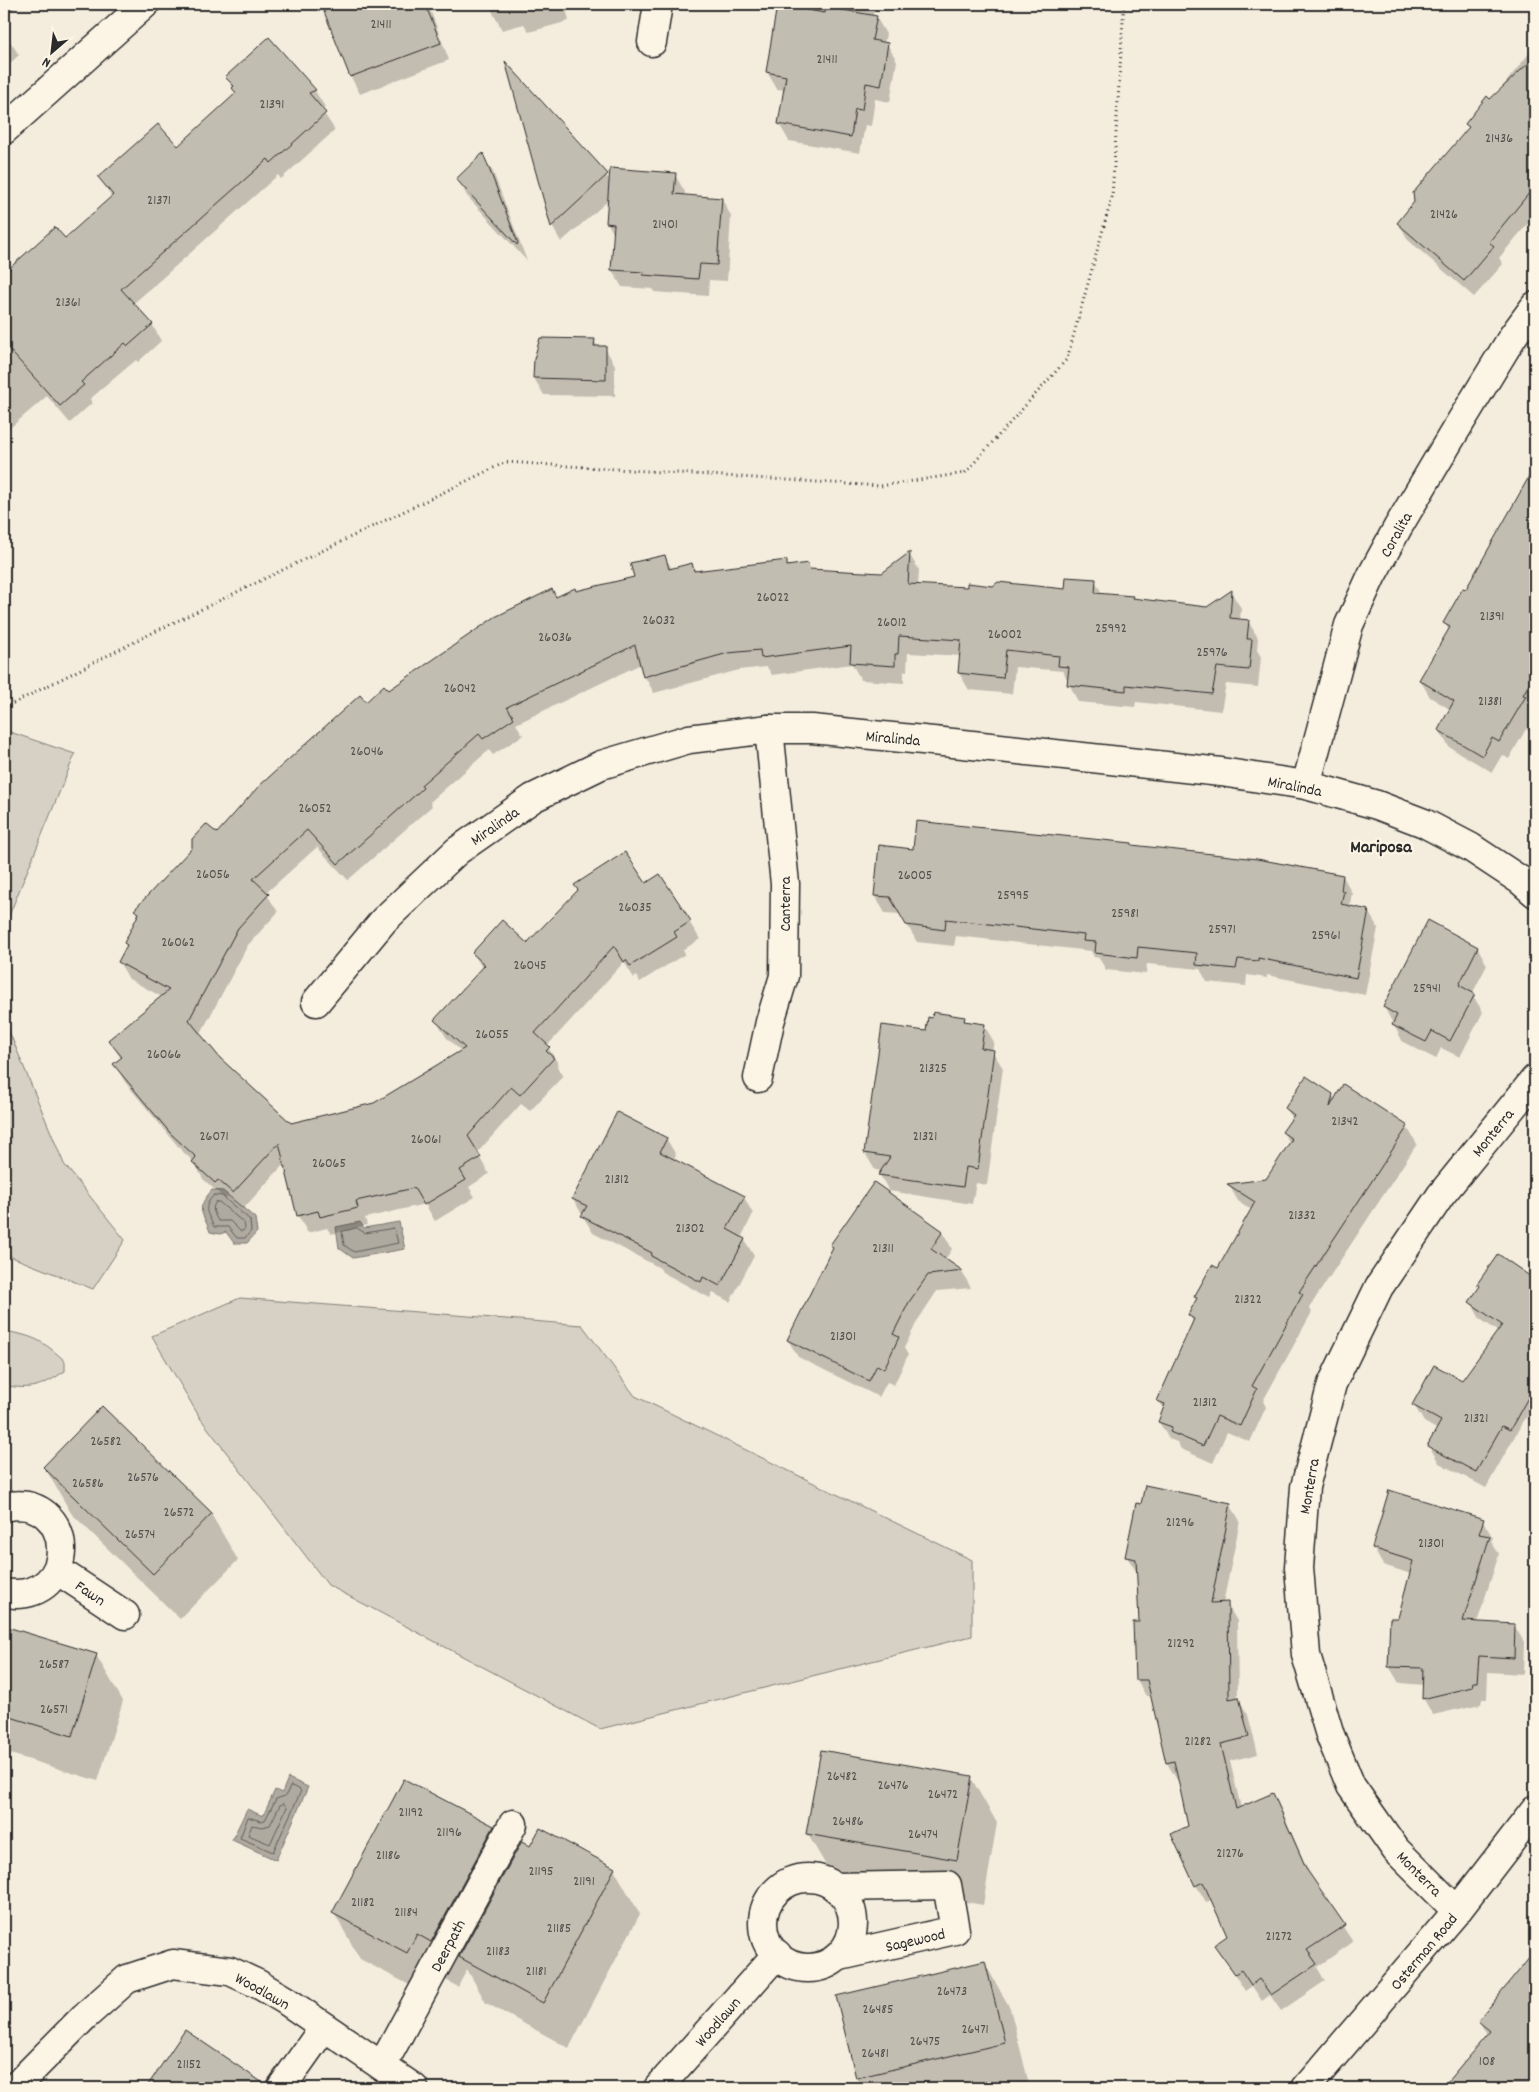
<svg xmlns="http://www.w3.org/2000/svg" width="1539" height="2092" font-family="Dekko,sans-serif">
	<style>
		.green { fill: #d6d1c4; stroke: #807e78 }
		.water { fill: #afaaa0; stroke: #7a7771 }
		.shadow { fill: #0003 }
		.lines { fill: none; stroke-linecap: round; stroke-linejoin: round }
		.shore { stroke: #605e5a; stroke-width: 1 }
		.building { fill: #c2bdb1; stroke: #2b2b2b }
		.street-casing { stroke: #2b2b2b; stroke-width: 31 }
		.secondary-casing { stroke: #2b2b2b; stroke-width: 31 }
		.path { stroke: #2b2b2b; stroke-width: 3; stroke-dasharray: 1 4; stroke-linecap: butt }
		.street { stroke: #fcf5e5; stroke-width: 28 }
		.secondary { stroke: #fcf5e5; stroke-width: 28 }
		.labels { text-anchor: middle; stroke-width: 4.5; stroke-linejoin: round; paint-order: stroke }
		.number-label { font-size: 14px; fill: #51504c }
		.street-label { font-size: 16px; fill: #2b2b2b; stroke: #fcf5e5 }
		.neighbourhood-label { font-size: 18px; font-weight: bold; fill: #2b2b2b; stroke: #fcf5e5 }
	</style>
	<rect width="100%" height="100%" fill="#f4edde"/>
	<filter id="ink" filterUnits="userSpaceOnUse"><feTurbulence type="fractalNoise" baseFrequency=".02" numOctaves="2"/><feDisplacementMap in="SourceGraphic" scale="10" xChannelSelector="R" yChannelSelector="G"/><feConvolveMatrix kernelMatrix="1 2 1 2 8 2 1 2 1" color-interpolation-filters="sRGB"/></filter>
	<g filter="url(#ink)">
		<g class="green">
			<polygon points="4,730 75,754 4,928"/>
			<polygon points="4,1019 64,1164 125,1240 93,1289 4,1254"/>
			<polygon points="240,1298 582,1325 635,1396 972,1560 972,1636 600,1729 328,1585 200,1418 152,1336"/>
			<path d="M4 1331C34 1336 42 1340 65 1361V1371C43 1386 30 1391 4 1385Z"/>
		</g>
		<g class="water">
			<path d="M212 1190 223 1191 255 1218 257 1232 247 1243H234L226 1232 220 1234 210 1232C203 1211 194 1211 212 1190Z"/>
			<polygon points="360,1222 364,1228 399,1222 405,1249 353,1258 339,1248 336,1227"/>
			<polygon points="288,1778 308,1787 276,1860 232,1840 247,1809 263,1816 275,1790 282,1793"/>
		</g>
		<g class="shadow">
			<polygon points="4,4 19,4 4,17"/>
			<polygon points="322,4 428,4 449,60 360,94 351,77"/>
			<polygon points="490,4 565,4 569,21 529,32 524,24 502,30 493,13"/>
			<polygon points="778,4 875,4 873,16 876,17 886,34 884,44 887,44 897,61 890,102 875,99 871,126 865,125 860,153 789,141 779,124 785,90 777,89 767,72"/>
			<polygon points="4,32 19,55 4,69"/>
			<polygon points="269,39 315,91 325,107 321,109 335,130 281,179 278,175 133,304 152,324 161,341 138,362 136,360 90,399 92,403 70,423 47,396 4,433 4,280 64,240 112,198 100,177 178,148 237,95 227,77"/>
			<polygon points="1535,46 1535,215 1499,258 1503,264 1474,297 1408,240 1399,223 1470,129 1466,124 1491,101"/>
			<polygon points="507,66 610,180 675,175 685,192 684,196 722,199 731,216 727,281 709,280 708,296 654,292 653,289 622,287 612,270 614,235 607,222 609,200 561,242 552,226"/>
			<polygon points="483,155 493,172 527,261 467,196 458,179"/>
			<polygon points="594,340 598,348 605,348 615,365 615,396 544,395 534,378 535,359"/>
			<polygon points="1535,471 1535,722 1530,732 1526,729 1509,759 1502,755 1492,772 1449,747 1439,730 1451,710 1430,697 1420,680 1449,631 1445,623 1466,591"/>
			<polygon points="909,554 919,570 918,586 1066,590 1095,581 1103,595 1207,608 1231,592 1241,608 1240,620 1248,621 1258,638 1257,650 1261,657 1258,687 1226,684 1221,711 1136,702 1135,707 1078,702 1063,671 1015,667 1012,694 969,690 959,673 961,656 908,653 907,671 904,671 904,683 861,680 852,664 772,675 767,667 739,670 654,693 645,677 641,664 516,724 523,735 493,755 489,750 430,802 432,806 348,880 317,847 266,893 278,912 248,945 200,1035 219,1058 291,1124 375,1104 462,1052 446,1037 436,1020 483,969 473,953 527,945 646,885 660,876 700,939 683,950 685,954 640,982 636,976 634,978 624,962 547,1046 559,1065 557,1066 563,1076 530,1111 521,1104 477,1153 489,1174 469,1187 475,1197 435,1221 425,1204 365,1218 367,1225 331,1234 327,1228 308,1233 298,1216 285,1163 243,1209 228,1196 225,1199 203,1179 194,1162 182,1151 125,1082 115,1065 121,1059 110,1040 162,997 129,979 119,962 127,947 125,943 139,916 136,910 217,835 366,703 556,598 635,578 665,556 672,569 692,564 696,572 786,562 789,567 807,565 811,571 883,574"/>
			<polygon points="1132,846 1343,876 1352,893 1350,904 1353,908 1368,911 1378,928 1365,995 1267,975 1267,978 1247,975 1246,986 1207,982 1200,969 1147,964 1146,974 1106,970 1099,958 1094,957 1091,951 956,936 954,946 917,942 901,914 885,913 875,896 914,850"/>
			<polygon points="1478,948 1487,965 1472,994 1483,1012 1460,1057 1441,1048 1436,1059 1403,1042 1384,1007"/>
			<polygon points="964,1018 966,1022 984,1025 994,1042 992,1051 1003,1068 987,1185 976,1183 972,1204 889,1191 880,1175 883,1171 875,1170 865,1153 927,1033"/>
			<polygon points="1332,1095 1336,1101 1407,1127 1417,1144 1309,1308 1312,1312 1263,1401 1266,1407 1250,1442 1227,1432 1213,1463 1181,1449 1177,1442 1169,1439 1159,1422 1164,1410 1159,1400 1194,1323 1189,1315 1197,1300 1196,1297 1218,1270 1252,1210 1238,1201 1229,1185 1267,1180 1290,1144 1283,1132 1292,1119 1286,1108"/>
			<polygon points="666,1138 676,1155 674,1160 744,1197 753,1214 741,1238 744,1239 754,1256 730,1302 713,1293 710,1298 662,1272 660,1268 593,1233 573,1199"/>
			<polygon points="943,1232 952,1249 945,1260 962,1272 971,1288 937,1291 918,1320 904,1348 908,1355 894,1385 887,1382 879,1397 798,1357 788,1340 834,1248 832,1245"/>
			<polygon points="1535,1267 1535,1404 1521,1425 1486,1488 1439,1463 1429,1446 1438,1430 1424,1422 1414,1405 1462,1382 1498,1331 1480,1319 1471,1302 1527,1276"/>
			<polygon points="102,1408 211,1514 238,1560 180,1619 71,1513 45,1468"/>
			<polygon points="1230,1504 1240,1521 1223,1604 1227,1604 1237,1621 1238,1698 1248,1715 1258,1754 1230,1761 1241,1808 1272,1794 1282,1811 1312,1880 1353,1942 1317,1967 1325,1981 1281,2011 1270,1995 1262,2001 1252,1986 1245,1991 1216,1945 1229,1936 1212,1900 1206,1902 1196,1885 1189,1826 1179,1779 1177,1780 1167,1763 1152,1696 1146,1696 1136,1679 1140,1623 1138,1574 1127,1557"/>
			<polygon points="1483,1521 1493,1538 1491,1541 1499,1554 1477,1623 1514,1625 1524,1642 1523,1674 1488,1672 1487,1699 1482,1699 1481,1704 1433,1715 1423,1698 1424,1685 1399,1683 1389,1666 1411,1574 1383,1565 1373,1548"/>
			<polygon points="4,1628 96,1655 123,1701 98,1781 4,1752"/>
			<polygon points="971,1778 997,1823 983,1905 834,1879 807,1833"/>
			<polygon points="493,1827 512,1861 614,1869 640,1914 569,2048 486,2003 467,1969 458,1987 444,1979 434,1998 360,1959 334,1913"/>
			<polygon points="984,1962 1010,2008 1030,2088 862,2088 856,2078"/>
			<polygon points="1527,1962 1535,1969 1535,2088 1443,2088 1487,2035 1479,2021"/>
			<polygon points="186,2032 255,2079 261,2088 148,2088"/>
		</g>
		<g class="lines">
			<g class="shore">
				<path d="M214 1195 222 1196 250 1220 251 1231 245 1238H237L228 1227H214C208 1213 201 1209 214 1195Z"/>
				<path d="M216 1202H219L244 1223 245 1228 243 1231H240L230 1221H218C215 1214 210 1209 216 1202Z"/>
				<polygon points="357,1228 365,1233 394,1228 398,1243 354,1252 344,1245 342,1232"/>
				<polygon points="291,1786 299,1789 301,1791 273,1852 240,1838 248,1817 261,1821 265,1820 276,1799 285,1796"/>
				<polygon points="284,1804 287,1807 270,1844 248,1835 252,1825 262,1827 270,1825 280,1805"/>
			</g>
		</g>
		<g class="building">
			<polygon points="321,4 425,4 441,43 350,77"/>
			<polygon points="777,5 825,13 826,7 877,16 872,40 888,43 881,86 866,83 862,110 855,109 851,137 778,124 786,76 766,72"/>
			<polygon points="269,37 316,90 309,93 326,113 271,163 268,159 121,289 153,324 128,346 125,343 81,382 84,385 60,406 4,344 4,273 55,227 65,238 113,195 98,177 158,124 178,146 236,93 232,88 234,86 225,77"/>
			<polygon points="1535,57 1535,186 1489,242 1494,246 1464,281 1397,223 1414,202 1413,193 1469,127 1465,124 1487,96 1490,99"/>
			<polygon points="505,61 608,174 551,227"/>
			<polygon points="483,153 518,243 517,245 456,179"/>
			<polygon points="610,168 676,173 674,194 722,198 717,265 700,264 698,279 643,275 644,272 611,270 614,224 606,223"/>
			<polygon points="540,338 595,339 594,346 606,346 606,380 533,378 534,359"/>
			<polygon points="1535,466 1535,673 1523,695 1526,696 1499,742 1492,738 1482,756 1438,730 1454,701 1419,680 1450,627 1443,623 1463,588 1466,589"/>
			<polygon points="910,552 908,584 967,587 967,583 993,586 998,582 1065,589 1066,577 1096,579 1095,593 1133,596 1132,598 1207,607 1232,590 1230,618 1249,620 1247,639 1252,639 1249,670 1217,667 1212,694 1126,685 1126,691 1067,685 1069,667 1058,666 1059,656 1006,650 1003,678 958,673 961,640 899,636 898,654 895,654 895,666 850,663 851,646 761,658 760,650 728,653 643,677 635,645 507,707 514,718 483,739 479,734 421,785 423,788 338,864 307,830 253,879 269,894 238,928 189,1020 220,1058 291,1123 374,1103 465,1048 434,1020 485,965 472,953 502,920 527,943 578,890 574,885 625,852 646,883 660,874 691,921 674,932 677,937 630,966 626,960 624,962 614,946 535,1033 550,1047 546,1051 554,1058 520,1095 511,1087 468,1136 481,1157 460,1170 466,1180 424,1205 414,1188 356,1201 358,1208 320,1217 318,1211 297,1216 279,1143 233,1193 218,1180 215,1183 192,1162 196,1157 171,1134 113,1064 122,1057 108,1040 169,990 118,962 127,945 124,943 139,913 134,910 192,848 192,839 206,824 217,833 258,787 360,695 366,702 384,685 389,690 495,617 552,589 556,597 575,588 576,591 634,577 630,563 665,555 669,569 692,563 694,571 787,560 787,566 808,563 809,569 882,573"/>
			<polygon points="916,821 1132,843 1132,845 1257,859 1343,875 1341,891 1344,891 1341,904 1369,910 1356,978 1258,958 1258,961 1238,959 1236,969 1196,965 1197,953 1138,947 1137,958 1095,953 1096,942 1083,941 1084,935 946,919 945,930 906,925 890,897 874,896 879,845 913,849"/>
			<polygon points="1428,920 1478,947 1459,985 1475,994 1450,1041 1432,1031 1426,1042 1392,1025 1397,1015 1383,1007"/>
			<polygon points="933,1012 965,1017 964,1021 985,1024 981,1048 994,1050 978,1169 966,1167 963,1187 878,1175 890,1157 864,1153 882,1025 926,1031 928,1017 932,1018"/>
			<polygon points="1306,1076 1333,1094 1330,1107 1343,1084 1408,1126 1299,1292 1303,1294 1252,1386 1257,1389 1240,1426 1217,1416 1203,1446 1170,1432 1172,1427 1158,1422 1165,1404 1157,1401 1194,1319 1188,1315 1197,1298 1194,1297 1212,1265 1218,1268 1255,1202 1227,1184 1266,1179 1292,1139 1282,1132 1294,1115 1285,1108"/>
			<polygon points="617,1112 667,1138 660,1152 745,1196 727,1229 745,1239 720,1286 703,1277 701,1282 651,1256 652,1253 581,1216 587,1206 572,1199"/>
			<polygon points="874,1182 943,1231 931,1249 963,1271 928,1275 909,1302 893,1334 899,1337 884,1369 877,1365 869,1381 787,1340 833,1247 830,1245"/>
			<polygon points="1498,1254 1534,1279 1535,1278 1535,1385 1510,1430 1502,1426 1476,1472 1427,1446 1441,1421 1412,1405 1434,1365 1462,1380 1502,1325 1469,1302 1480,1286 1477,1284"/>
			<polygon points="102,1406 212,1513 153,1574 43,1467"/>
			<polygon points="1145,1485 1231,1503 1211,1603 1228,1602 1229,1699 1239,1697 1249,1737 1221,1744 1236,1809 1273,1793 1307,1870 1345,1925 1307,1950 1317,1964 1271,1995 1259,1979 1251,1985 1241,1970 1235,1974 1214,1945 1227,1936 1203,1882 1195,1886 1171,1834 1188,1826 1174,1761 1166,1763 1147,1680 1135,1680 1133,1622 1139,1622 1136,1559 1125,1557 1136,1503 1141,1504"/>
			<polygon points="1389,1490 1484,1519 1479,1534 1490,1536 1463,1621 1515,1624 1514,1658 1479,1656 1477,1682 1473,1682 1472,1687 1422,1699 1423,1668 1388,1667 1390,1618 1398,1618 1413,1561 1372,1548"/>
			<polygon points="4,1626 97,1654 72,1736 4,1715"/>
			<polygon points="821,1750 972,1776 957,1860 806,1834"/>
			<polygon points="404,1779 494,1826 431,1942 417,1934 407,1953 332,1913"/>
			<polygon points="540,1828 615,1868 543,2003 459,1957 522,1841 530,1846"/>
			<polygon points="1535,1951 1535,2088 1442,2088 1490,2031 1478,2021"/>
			<polygon points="985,1961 1005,2043 856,2078 836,1996"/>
			<polygon points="185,2030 266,2085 266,2088 146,2088"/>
		</g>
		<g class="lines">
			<g class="street-casing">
				<g id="street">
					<polyline points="652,42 658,4"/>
					<polyline points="4,130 145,4"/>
					<polyline points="1306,785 1349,625 1372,575 1398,527 1452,436 1513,336 1535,306"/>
					<polyline points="316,1002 384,920 457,851 533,798 601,765 689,739 769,729 812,729 963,744 1221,772 1306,785 1377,805 1424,823 1470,847 1520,880 1535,893"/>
					<polyline points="758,1078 770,1022 784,976 785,884 769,729"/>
					<path d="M4 1507C77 1490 83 1605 4 1593"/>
					<polyline points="57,1570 125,1615"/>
					<circle cx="808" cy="1923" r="45"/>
					<polyline points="835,1887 947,1885 955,1930 840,1956"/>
					<polyline points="1457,1911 1396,1850 1351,1786 1330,1735 1306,1655 1299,1567 1305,1487 1332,1384 1379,1287 1441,1195 1535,1079"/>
					<polyline points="382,2066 513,1824"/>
					<polyline points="14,2088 84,2017 127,1979 173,1964 230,1971 258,1984 285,2000 414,2088"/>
					<polyline points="281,2088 324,2027"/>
					<polyline points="658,2088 777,1954"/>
				</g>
			</g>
			<g class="secondary-casing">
				<polyline id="secondary" points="1306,2088 1457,1911 1535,1810"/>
			</g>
			<polyline class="path" points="4,708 144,637 506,462 880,486 965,473 1067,359 1112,197 1124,4"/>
			<use href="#street" class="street"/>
			<use href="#secondary" class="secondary"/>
		</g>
	</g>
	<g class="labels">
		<g class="number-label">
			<text x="381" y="28">21411</text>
			<text x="827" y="63">21411</text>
			<text x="272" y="108">21391</text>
			<text x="1499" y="142">21436</text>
			<text x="159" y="204">21371</text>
			<text x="1444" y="218">21426</text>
			<text x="665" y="228">21401</text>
			<text x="68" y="306">21361</text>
			<text x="773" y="601">26022</text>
			<text x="1492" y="620">21391</text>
			<text x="659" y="624">26032</text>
			<text x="892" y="626">26012</text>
			<text x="1111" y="632">25992</text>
			<text x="1005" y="638">26002</text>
			<text x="555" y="641">26036</text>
			<text x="1212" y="656">25976</text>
			<text x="460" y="692">26042</text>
			<text x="1490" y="705">21381</text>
			<text x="367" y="755">26046</text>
			<text x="315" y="812">26052</text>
			<text x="213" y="878">26056</text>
			<text x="915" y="879">26005</text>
			<text x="1013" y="899">25995</text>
			<text x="635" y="911">26035</text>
			<text x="1125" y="917">25981</text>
			<text x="1222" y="933">25971</text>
			<text x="1326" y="939">25961</text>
			<text x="178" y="946">26062</text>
			<text x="530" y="969">26045</text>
			<text x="1427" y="992">25941</text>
			<text x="492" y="1038">26055</text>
			<text x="164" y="1058">26066</text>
			<text x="933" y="1072">21325</text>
			<text x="1345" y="1125">21342</text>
			<text x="214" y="1140">26071</text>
			<text x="925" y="1140">21321</text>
			<text x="426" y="1143">26061</text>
			<text x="329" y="1167">26065</text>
			<text x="617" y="1183">21312</text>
			<text x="1302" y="1219">21332</text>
			<text x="690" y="1232">21302</text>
			<text x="883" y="1252">21311</text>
			<text x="1248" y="1303">21322</text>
			<text x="843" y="1340">21301</text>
			<text x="1205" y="1406">21312</text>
			<text x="1476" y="1422">21321</text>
			<text x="106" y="1445">26582</text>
			<text x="143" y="1481">26576</text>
			<text x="88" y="1487">26586</text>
			<text x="179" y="1516">26572</text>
			<text x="1180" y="1526">21296</text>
			<text x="140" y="1538">26574</text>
			<text x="1431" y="1547">21301</text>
			<text x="1181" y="1647">21292</text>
			<text x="54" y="1668">26587</text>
			<text x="54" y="1713">26571</text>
			<text x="1198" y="1745">21282</text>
			<text x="842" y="1780">26482</text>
			<text x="893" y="1789">26476</text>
			<text x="943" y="1798">26472</text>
			<text x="411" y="1816">21192</text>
			<text x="848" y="1825">26486</text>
			<text x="449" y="1836">21196</text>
			<text x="923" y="1838">26474</text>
			<text x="1230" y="1857">21276</text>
			<text x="388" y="1859">21186</text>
			<text x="541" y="1875">21195</text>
			<text x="584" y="1885">21191</text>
			<text x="363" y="1906">21182</text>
			<text x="406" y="1916">21184</text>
			<text x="559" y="1932">21185</text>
			<text x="1279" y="1940">21272</text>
			<text x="498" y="1955">21183</text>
			<text x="536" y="1975">21181</text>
			<text x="952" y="1995">26473</text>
			<text x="878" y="2013">26485</text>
			<text x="975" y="2033">26471</text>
			<text x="925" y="2045">26475</text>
			<text x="875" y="2057">26481</text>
			<text x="1487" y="2065">108</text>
			<text x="189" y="2068">21152</text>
		</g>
		<g class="street-label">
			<text transform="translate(1395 534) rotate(-61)" y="6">Coralita</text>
			<text transform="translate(893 737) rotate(5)" y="6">Miralinda</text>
			<text transform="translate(1295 785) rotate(11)" y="6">Miralinda</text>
			<text transform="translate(494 825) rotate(-35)" y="6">Miralinda</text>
			<text transform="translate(784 904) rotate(-90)" y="6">Canterra</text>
			<text transform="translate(1492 1132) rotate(-51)" y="6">Monterra</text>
			<text transform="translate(1308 1486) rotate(-80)" y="6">Monterra</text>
			<text transform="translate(91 1592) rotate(34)" y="6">Fawn</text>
			<text transform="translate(1420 1873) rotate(45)" y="6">Monterra</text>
			<text transform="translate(915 1939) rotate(-13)" y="6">Sagewood</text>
			<text transform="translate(447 1945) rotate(-62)" y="6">Deerpath</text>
			<text transform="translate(1423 1951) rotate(-50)" y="6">Osterman Road</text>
			<text transform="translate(263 1990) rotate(29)" y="6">Woodlawn</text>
			<text transform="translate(717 2021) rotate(-49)" y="6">Woodlawn</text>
		</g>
		<g class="neighbourhood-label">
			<text x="1381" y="852">Mariposa</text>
		</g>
	</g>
	<rect width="1539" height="2092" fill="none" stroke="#fcf5e5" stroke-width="20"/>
	<rect x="10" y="10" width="1519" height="2072" fill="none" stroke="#2b2b2b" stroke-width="2" filter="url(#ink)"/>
	<g transform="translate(52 52) rotate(208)" stroke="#fcf5e5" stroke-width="4" paint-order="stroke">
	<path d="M0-4L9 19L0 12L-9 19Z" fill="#2b2b2b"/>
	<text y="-8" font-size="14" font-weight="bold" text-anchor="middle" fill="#2b2b2b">N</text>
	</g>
</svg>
